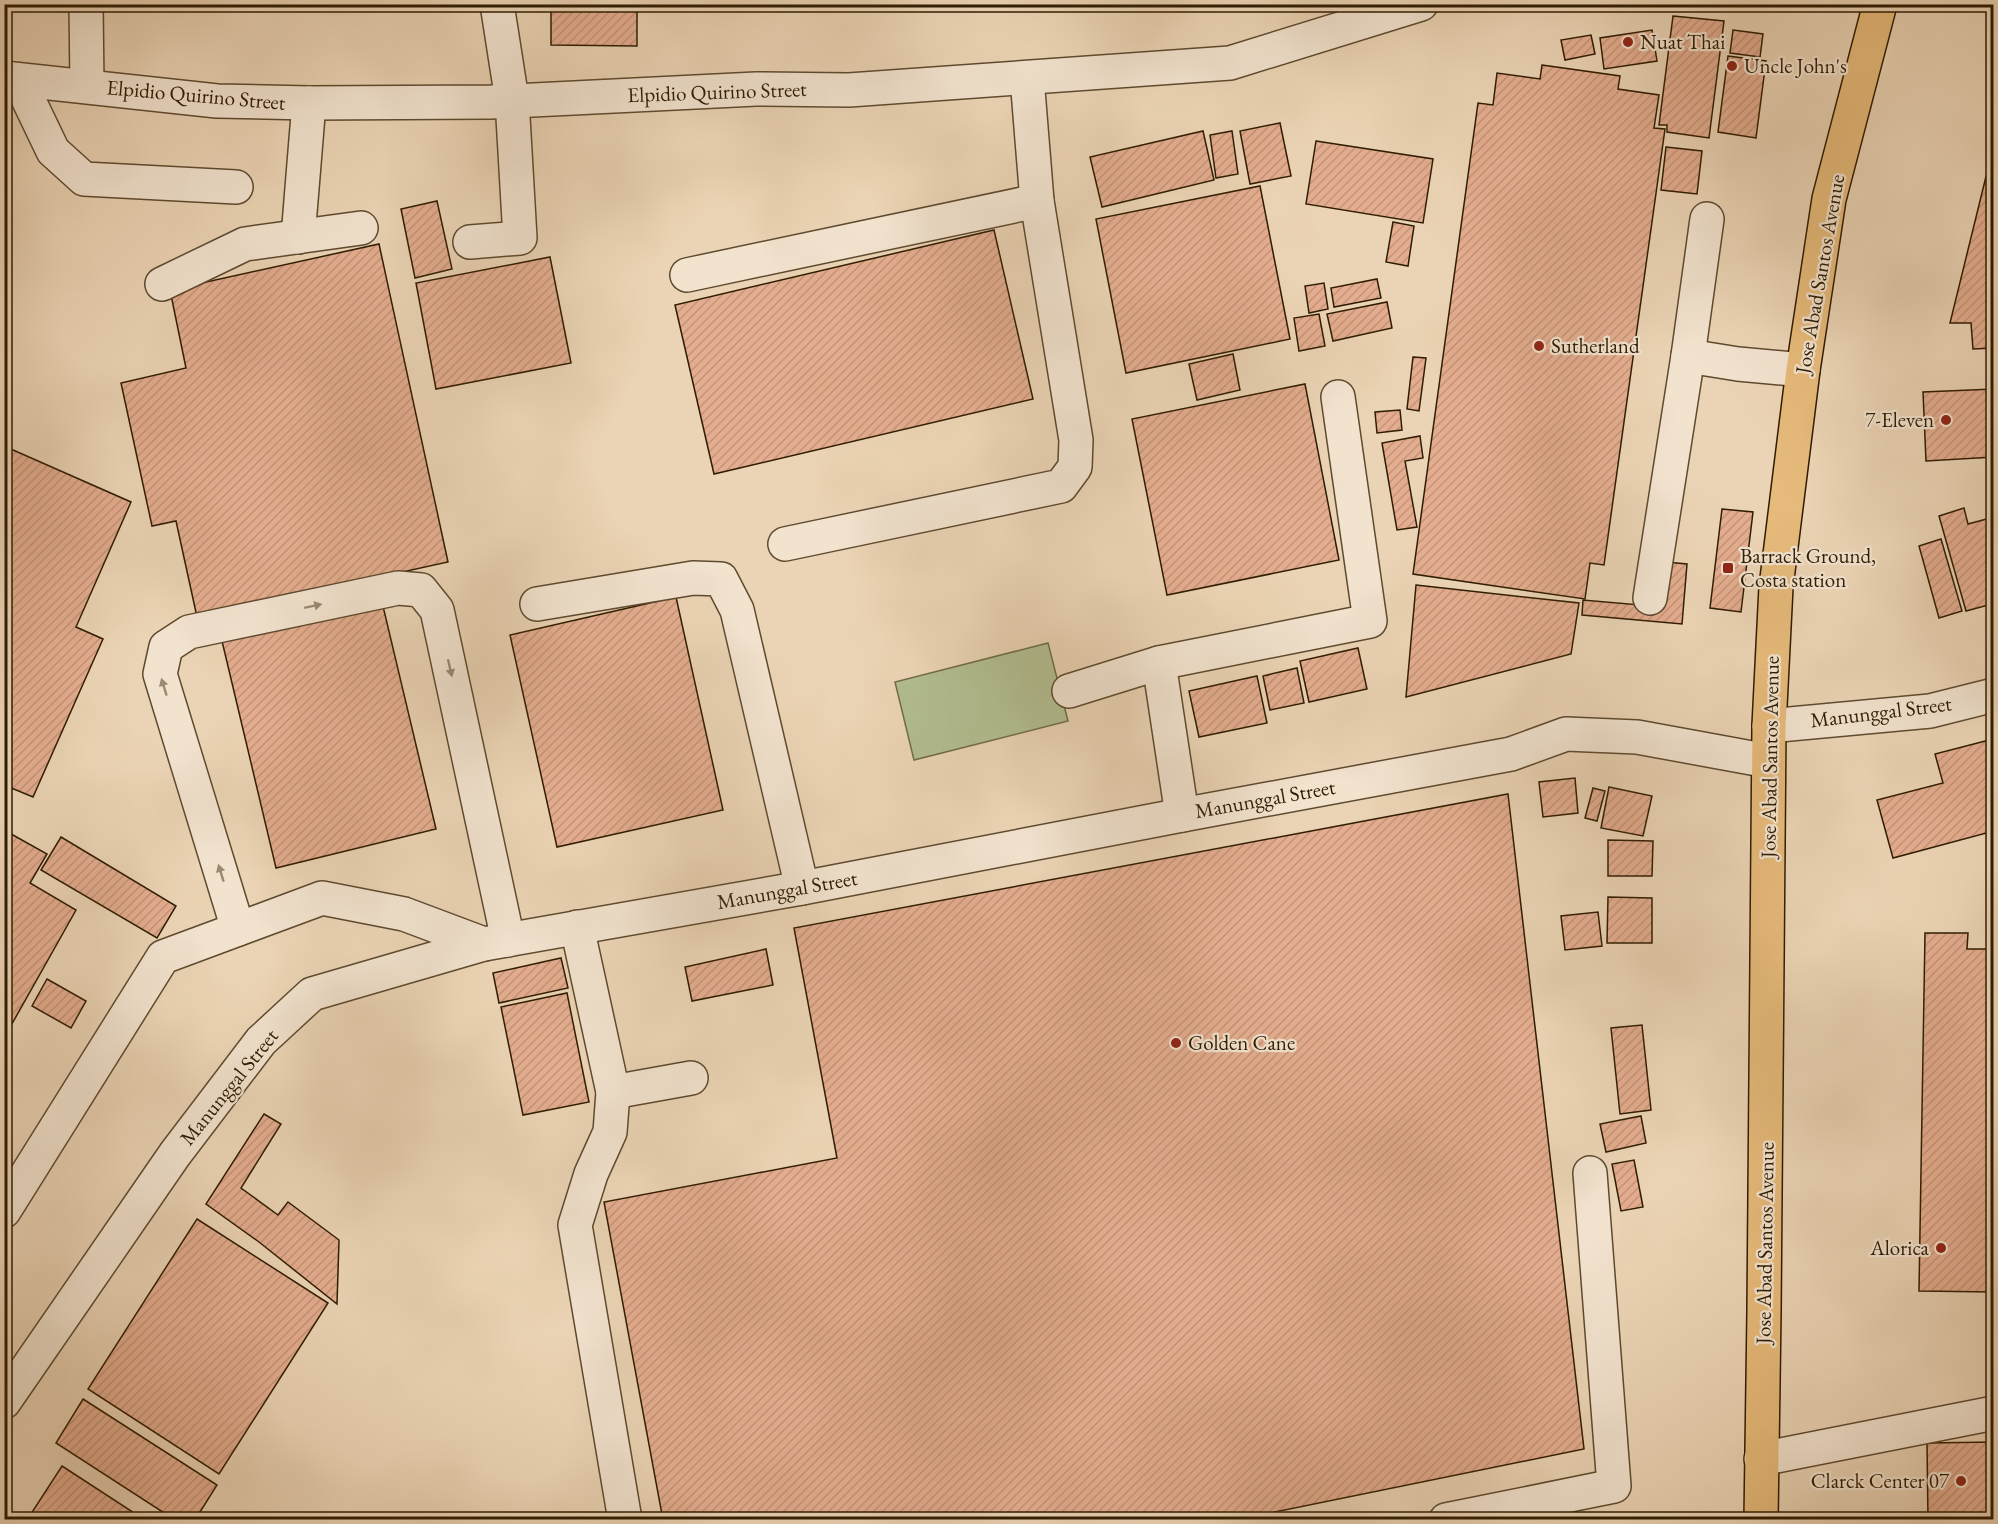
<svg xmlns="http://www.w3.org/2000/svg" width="1998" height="1524" font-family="'EB Garamond',serif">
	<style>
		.green { fill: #b2be91; stroke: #706d4a; stroke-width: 1.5 }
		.building { fill: url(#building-hatch); stroke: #2f1c02; stroke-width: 1.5 }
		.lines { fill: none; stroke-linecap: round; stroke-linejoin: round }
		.minor-casing { stroke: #5e4a2f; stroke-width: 36 }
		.major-casing { stroke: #2f1c02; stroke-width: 36 }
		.minor { stroke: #f2e3cf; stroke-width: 33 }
		.major { stroke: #e6ba7a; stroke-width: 33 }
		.oneway { fill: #9a8973 }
		.poi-dot { fill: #8f2418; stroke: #f2e3cf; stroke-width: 2 }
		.labels { text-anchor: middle; stroke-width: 4.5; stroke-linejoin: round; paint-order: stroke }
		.poi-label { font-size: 21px; fill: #2f1c02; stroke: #f2e3cf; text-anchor: start }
		.street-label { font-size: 21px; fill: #2f1c02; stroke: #f2e3cf }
	</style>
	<defs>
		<pattern id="building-hatch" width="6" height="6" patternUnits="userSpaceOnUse" patternTransform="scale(1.5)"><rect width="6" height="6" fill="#e4ad8f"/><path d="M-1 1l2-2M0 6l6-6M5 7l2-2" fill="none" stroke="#c4947a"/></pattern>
	</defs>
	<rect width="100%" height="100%" fill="#ebd4b5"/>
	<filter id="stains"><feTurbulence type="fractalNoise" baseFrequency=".00333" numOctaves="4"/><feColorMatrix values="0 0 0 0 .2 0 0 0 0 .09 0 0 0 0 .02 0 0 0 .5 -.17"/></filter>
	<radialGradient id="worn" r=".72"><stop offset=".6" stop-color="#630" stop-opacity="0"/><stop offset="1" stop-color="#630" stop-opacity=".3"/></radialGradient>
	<polygon class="green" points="1048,643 1068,721 914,760 895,682"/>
	<g class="building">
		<polygon points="551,4 637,4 637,46 551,45"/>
		<polygon points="1673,16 1724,21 1709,138 1667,132 1667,125 1659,125"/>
		<polygon points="1652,30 1657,61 1604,69 1600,38"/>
		<polygon points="1733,30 1763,34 1760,57 1730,53"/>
		<polygon points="1591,35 1595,54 1565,60 1561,40"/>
		<polygon points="1728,56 1766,61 1756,138 1718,132"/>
		<polygon points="1542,65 1620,76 1618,89 1659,95 1654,128 1665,129 1604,565 1590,563 1585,599 1413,574 1478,103 1493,105 1497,73 1540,79"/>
		<polygon points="1280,123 1291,176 1250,184 1240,131"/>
		<polygon points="1203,131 1214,180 1102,207 1090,157"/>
		<polygon points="1232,131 1238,174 1216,178 1210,135"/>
		<polygon points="1316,141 1433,159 1423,223 1306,204"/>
		<polygon points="1994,144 1994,348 1973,349 1971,323 1950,323"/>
		<polygon points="1666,147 1702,151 1697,194 1661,190"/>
		<polygon points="1260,186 1290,339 1126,373 1096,219"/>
		<polygon points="437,201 452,269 415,278 401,209"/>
		<polygon points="1393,222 1414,226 1408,266 1386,262"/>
		<polygon points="994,230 1033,399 714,474 675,305"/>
		<polygon points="379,244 448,562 197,617 176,521 152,526 121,383 186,368 170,290"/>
		<polygon points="550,257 571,363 436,389 416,283"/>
		<polygon points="1377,279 1381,298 1334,307 1331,288"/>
		<polygon points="1324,283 1328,309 1309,313 1305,286"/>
		<polygon points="1387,302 1392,328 1333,341 1327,314"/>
		<polygon points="1319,314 1325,346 1299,351 1294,318"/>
		<polygon points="1233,354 1240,390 1197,400 1189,364"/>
		<polygon points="1413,357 1426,358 1419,411 1407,409"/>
		<polygon points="1305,384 1339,560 1167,595 1132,419"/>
		<polygon points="1994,389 1994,457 1926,461 1923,392"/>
		<polygon points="1400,410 1402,430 1377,433 1375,412"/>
		<polygon points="1420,436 1423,458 1405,461 1417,527 1397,530 1382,443"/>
		<polygon points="4,446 131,502 76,627 103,639 33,797 4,785"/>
		<polygon points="1964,508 1968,524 1994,517 1994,584 1987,586 1992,604 1966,611 1939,516"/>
		<polygon points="1722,509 1753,512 1741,612 1710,608"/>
		<polygon points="1941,539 1962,611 1939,618 1919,546"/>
		<polygon points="1666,562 1687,564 1682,624 1582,615 1583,600 1663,607"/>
		<polygon points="1416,585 1579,603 1571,654 1406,697"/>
		<polygon points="676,597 723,810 557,847 510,635"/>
		<polygon points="382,602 436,829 276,868 222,641"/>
		<polygon points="1358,648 1367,689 1309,702 1300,661"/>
		<polygon points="1297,668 1304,703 1270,710 1263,676"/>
		<polygon points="1257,676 1267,723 1199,737 1189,691"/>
		<polygon points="1993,739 1994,831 1893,858 1877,800 1943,783 1935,754"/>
		<polygon points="1575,778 1578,813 1543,817 1539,782"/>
		<polygon points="1609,787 1652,796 1643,836 1601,828"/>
		<polygon points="1593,788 1605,791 1597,821 1585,818"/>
		<polygon points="1508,794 1584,1449 1236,1520 663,1520 604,1202 837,1158 794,928"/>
		<polygon points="4,830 47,854 30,883 76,910 4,1038"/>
		<polygon points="61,837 176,906 157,938 41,870"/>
		<polygon points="1608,840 1653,841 1652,876 1608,876"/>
		<polygon points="1608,897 1652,898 1652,943 1607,943"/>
		<polygon points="1598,912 1602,946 1565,950 1561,916"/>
		<polygon points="1925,933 1968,933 1967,949 1994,949 1994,1292 1919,1291"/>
		<polygon points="766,949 773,985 692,1001 685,967"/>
		<polygon points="561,958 568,988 499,1003 493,973"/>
		<polygon points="47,979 86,1001 71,1028 32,1006"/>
		<polygon points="567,993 589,1102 523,1115 501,1007"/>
		<polygon points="1642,1025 1651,1110 1620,1114 1611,1028"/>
		<polygon points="264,1114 281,1124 241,1188 278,1215 288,1202 339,1240 337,1304 259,1242 206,1204"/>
		<polygon points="1641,1116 1646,1143 1606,1152 1600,1124"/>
		<polygon points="1634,1160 1643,1207 1621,1211 1612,1164"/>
		<polygon points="197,1219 328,1303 219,1474 88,1389"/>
		<polygon points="83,1399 217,1485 195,1520 175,1520 56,1443"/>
		<polygon points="1994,1442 1994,1520 1928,1520 1927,1443"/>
		<polygon points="62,1466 145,1520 27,1520"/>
	</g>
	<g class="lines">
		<g class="minor-casing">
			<g id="minor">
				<polyline points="86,4 87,86"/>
				<polyline points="4,78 217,101 309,103 491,102 756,89 849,90 1230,63 1421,4"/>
				<polyline points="19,80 53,151 84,179 236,187"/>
				<polyline points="298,237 309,103"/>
				<polyline points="470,242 520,238 512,100 497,4"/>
				<polyline points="687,275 1037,201"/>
				<polyline points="162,284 245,244 361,228"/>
				<polyline points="1688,356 1738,364 1803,370"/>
				<polyline points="785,544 1061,486 1075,467 1076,440 1037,201 1027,78"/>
				<polyline points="1650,598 1688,356 1707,219"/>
				<polyline points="537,604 693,578 721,579 737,610 802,888"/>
				<polyline points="1159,663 1370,621 1338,397"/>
				<polyline points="1069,691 1159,663 1182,815"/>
				<polyline points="1769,726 1930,711 1994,695"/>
				<polyline points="577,927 613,1092 610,1132 591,1174 575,1225 625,1520"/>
				<polyline points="238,929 160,674 166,647 189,632 398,588 421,590 437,610 508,940"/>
				<polyline points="613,1092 691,1078"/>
				<polyline points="4,1211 163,957 322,898 404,914 484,944"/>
				<polyline points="4,1402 175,1154 261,1041 312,994 484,944 802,888 1182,815 1511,754 1566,734 1637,737 1768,761"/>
				<polyline points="1761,1459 1994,1413"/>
				<polyline points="1446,1520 1614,1486 1590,1173"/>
			</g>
		</g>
		<g class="major-casing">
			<polyline id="major" points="1761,1520 1764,1312 1769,726 1776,587 1803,370 1829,199 1880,4"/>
		</g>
		<use href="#minor" class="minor"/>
		<use href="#major" class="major"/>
	</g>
	<defs><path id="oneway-solid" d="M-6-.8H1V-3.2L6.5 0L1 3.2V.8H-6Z" transform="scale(1.5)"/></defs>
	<g class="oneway">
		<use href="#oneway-solid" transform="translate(313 606) rotate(-12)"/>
		<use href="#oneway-solid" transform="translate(450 668) rotate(77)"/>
		<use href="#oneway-solid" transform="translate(164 687) rotate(-107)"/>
		<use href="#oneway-solid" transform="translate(221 873) rotate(-107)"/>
	</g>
	<g class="poi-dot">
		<circle cx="1628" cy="42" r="6"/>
		<circle cx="1732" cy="66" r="6"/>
		<circle cx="1539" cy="346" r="6"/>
		<circle cx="1946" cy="420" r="6"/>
		<rect x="1722" y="562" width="12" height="12" rx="3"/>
		<circle cx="1176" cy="1043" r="6"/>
		<circle cx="1941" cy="1248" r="6"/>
		<circle cx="1961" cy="1481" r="6"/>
	</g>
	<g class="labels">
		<g class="poi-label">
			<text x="1640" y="49">Nuat Thai</text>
			<text x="1744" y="73">Uncle John's</text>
			<text x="1551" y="353">Sutherland</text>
			<text x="1934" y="427" text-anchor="end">7-Eleven</text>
			<text x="1740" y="563">Barrack Ground,<tspan x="1740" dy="24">Costa station</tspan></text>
			<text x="1188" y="1050">Golden Cane</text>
			<text x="1929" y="1255" text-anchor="end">Alorica</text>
			<text x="1949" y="1488" text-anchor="end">Clarck Center 07</text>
		</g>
		<g class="street-label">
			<text transform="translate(717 92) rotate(-2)" y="7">Elpidio Quirino Street</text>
			<text transform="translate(196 95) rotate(5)" y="7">Elpidio Quirino Street</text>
			<text transform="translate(1820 274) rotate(-80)" y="7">Jose Abad Santos Avenue</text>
			<text transform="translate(1881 712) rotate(-7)" y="7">Manunggal Street</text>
			<text transform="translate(1770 757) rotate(-89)" y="7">Jose Abad Santos Avenue</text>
			<text transform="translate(1265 799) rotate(-10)" y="7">Manunggal Street</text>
			<text transform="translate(787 890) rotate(-10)" y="7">Manunggal Street</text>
			<text transform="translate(229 1087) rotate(-51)" y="7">Manunggal Street</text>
			<text transform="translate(1765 1243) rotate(-89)" y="7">Jose Abad Santos Avenue</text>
		</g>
	</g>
	<rect width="1998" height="1524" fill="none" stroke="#ebd4b5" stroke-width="24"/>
	<rect x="6" y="6" width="1986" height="1512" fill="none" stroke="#2f1c02" stroke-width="3"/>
	<rect x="12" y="12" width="1974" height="1500" fill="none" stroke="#2f1c02" stroke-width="1.5"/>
	<rect width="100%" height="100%" filter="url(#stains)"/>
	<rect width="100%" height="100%" fill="url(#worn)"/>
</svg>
